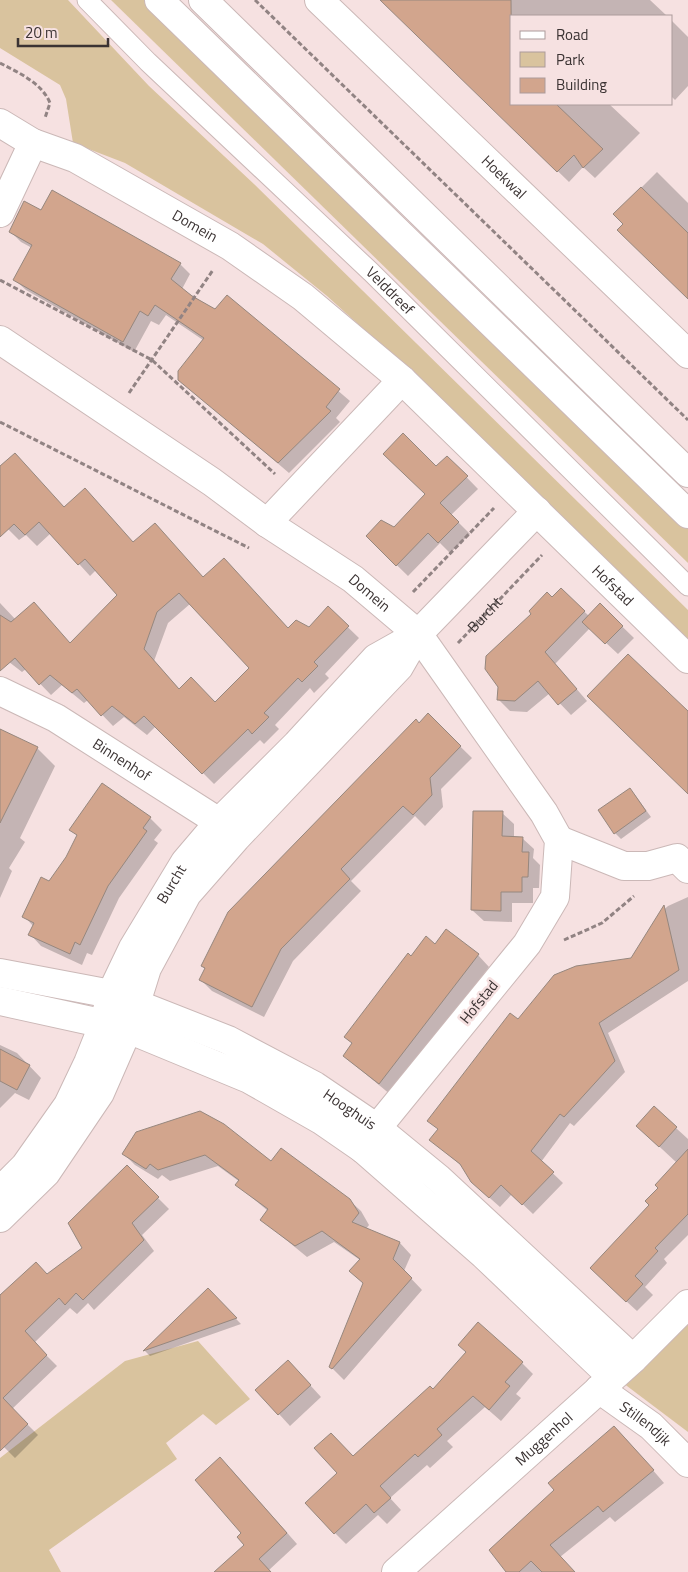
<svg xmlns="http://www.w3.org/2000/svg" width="688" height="1572" font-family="'Titillium Web',sans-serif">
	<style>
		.green { fill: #d9c39e }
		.shadow { fill: #0003; fill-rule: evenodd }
		.building { fill: #d2a58d; stroke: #96877e; fill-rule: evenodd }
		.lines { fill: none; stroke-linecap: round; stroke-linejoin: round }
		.lane-casing { stroke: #cbb8b7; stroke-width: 21 }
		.street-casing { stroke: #cbb8b7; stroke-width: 30 }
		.secondary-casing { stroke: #cbb8b7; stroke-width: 30 }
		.path { stroke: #918383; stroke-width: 3; stroke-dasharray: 5 2.5; stroke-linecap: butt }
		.lane { stroke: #fff; stroke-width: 19 }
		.street { stroke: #fff; stroke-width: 28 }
		.secondary { stroke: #fff; stroke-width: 28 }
		.labels { text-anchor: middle; stroke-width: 5; stroke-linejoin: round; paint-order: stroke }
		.street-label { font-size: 15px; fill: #3b3333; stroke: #f6e1e1 }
	</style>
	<rect width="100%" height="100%" fill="#f6e1e1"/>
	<g class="green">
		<polygon points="0,0 68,0 149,86 254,184 688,610 688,643 379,343 327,296 263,244 125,163 73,143 66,99 60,85 0,48"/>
		<polygon points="111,0 150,0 688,524 688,563"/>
		<polygon points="688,1320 688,1432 623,1383"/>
		<polygon points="198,1341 250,1399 216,1425 203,1414 166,1443 177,1459 49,1550 61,1572 0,1572 0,1458 125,1361"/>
	</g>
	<g class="shadow">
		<polygon points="382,0 650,0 667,16 512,16 512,104 609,104 640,133 595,178 583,167 569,182"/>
		<polygon points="672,21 688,37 688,86 675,100 672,97"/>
		<polygon points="657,172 688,203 688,298 615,214"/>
		<polygon points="41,211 180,264 190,274 182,289 215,310 227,296 350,401 336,418 340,422 289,473 179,379 203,340 166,315 159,325 151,321 134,352 26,290 15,280 32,248 21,242 11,232"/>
		<polygon points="447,457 478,489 451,515 470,534 450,553 440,543 408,576 367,536 394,528 426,495 436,468"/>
		<path d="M0 468 64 508 204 578 288 630 309 628 328 608 359 638 325 674 329 678 314 693 310 688 275 725 279 729 264 744 260 740 214 784 156 726 147 735 124 717 113 726 88 700 84 703 62 685 51 695 26 669 22 672 0 655V603L16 620 71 644 118 595 96 570 90 576 51 533 37 546 26 535 19 540 8 529 0 520ZM190 604 251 668 216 704 180 690 154 661 168 623Z"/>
		<polygon points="561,590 589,616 600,605 634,638 618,654 590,628 555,664 587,701 571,715 550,693 527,712 510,711 498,699 552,599"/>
		<polygon points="428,715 472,758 441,789 443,807 425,826 415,816 351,881 361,891 293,961 264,1017 212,991 201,980 206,970 202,966"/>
		<polygon points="0,729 37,748 55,766 20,838 25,842 9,868 12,871 0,898"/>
		<polygon points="635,795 651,817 621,839 615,833"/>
		<polygon points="502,813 514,824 514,838 522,838 534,849 533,858 540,865 539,888 533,888 533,903 512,903 512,922 484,921 472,910"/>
		<polygon points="150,818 162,830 154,840 158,843 119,898 92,955 87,953 82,965 41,946 30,934 34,927 24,916 67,858 78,836 71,829"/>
		<polygon points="688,897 688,981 608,1033 625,1072 574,1126 570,1123 541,1162 563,1183 533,1214 512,1194 500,1207 483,1192 464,1168 431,1140 439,1130 429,1120 518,1020 632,959 660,913 668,906"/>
		<polygon points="435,946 478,955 489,967 391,1095 344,1056 353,1044 345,1037 411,958"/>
		<polygon points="0,1045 17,1053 41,1078 29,1100 15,1093 0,1108"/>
		<polygon points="654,1108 688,1139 688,1235 664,1259 667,1263 645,1287 653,1295 637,1311 602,1279 677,1163 648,1136"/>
		<polygon points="137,1133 272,1163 349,1200 361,1211 369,1225 366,1229 400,1243 411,1255 404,1271 422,1290 344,1380 331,1367 364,1284 360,1260 334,1242 307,1257 262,1220 268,1211 237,1185 240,1182 218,1166 170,1181 162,1175 158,1179 135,1165 124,1154"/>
		<polygon points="127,1167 169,1209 142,1235 154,1251 94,1310 88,1303 77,1314 70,1308 34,1343 57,1366 12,1409 38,1435 15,1458 0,1443 0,1297 47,1275 84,1249"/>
		<polygon points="208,1290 241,1324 150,1356 145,1351"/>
		<polygon points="522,1363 533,1374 516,1394 521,1398 501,1421 485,1407 447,1441 453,1447 430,1468 427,1465 390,1498 401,1510 387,1524 378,1515 346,1544 335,1533 353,1458 433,1391"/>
		<polygon points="299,1373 321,1397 290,1426 279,1414"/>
		<polygon points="626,1439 664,1483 615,1522 610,1517 560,1557 574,1572 507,1572 556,1490"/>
		<polygon points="231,1469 297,1544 269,1570 270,1572 215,1572 246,1545"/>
	</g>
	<g class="building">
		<polygon points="380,0 511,0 512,104 556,104 603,149 583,168 574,155 557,172"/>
		<polygon points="641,187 688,233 688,299 617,230 623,224 613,214"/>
		<polygon points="52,190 181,263 171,279 192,296 215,309 227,295 340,389 326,407 331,411 278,463 178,380 178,371 204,338 155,305 148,316 140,311 123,342 13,280 32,245 9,232 24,201 41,210"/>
		<polygon points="403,433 436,466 447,456 468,476 440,503 459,522 438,543 428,533 396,566 366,536 381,520 394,527 425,494 383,454"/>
		<path d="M15 453 64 507 85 488 133 542 155 523 203 577 224 558 288 628 296 620 309 627 328 606 349 626 314 662 318 666 302 682 298 678 264 713 269 717 252 734 248 729 202 774 144 716 135 724 112 706 101 716 77 689 72 693 50 675 39 685 15 658 0 671V615L11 622 34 602 70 643 117 595 85 559 78 565 39 522 25 535 14 524 0 537V466ZM179 593 249 668 215 702 191 677 179 689 144 649 157 612Z"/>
		<polygon points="561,588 585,611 545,652 577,689 558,705 538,681 515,701 497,700 498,687 485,669 486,656 531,614 529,611 547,592 552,597"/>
		<polygon points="600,603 623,626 605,644 582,622"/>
		<polygon points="628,654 688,711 688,794 587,696"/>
		<polygon points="428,713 461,746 430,778 432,795 413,815 403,806 341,869 350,879 281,949 252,1007 199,980 205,968 201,966 228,912 416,719 419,723"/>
		<polygon points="0,729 38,747 0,823"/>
		<polygon points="102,783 151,817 143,828 147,831 108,886 80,945 75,942 70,954 28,935 34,923 22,917 41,877 49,881 66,857 77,835 69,830"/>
		<polygon points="630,788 646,811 614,834 598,810"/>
		<polygon points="473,811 503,811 502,836 523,837 522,852 529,852 528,877 522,877 522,892 501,892 501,911 471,910"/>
		<polygon points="664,905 679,970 599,1023 615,1061 564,1117 560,1114 531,1151 554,1172 522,1205 501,1185 489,1198 471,1182 460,1164 429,1140 438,1129 427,1121 510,1013 518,1019 554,975 576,966 631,958"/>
		<polygon points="446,929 479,954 379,1084 343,1056 352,1043 344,1037 408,953 411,956 426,936 435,944"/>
		<polygon points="0,1049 30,1065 17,1090 0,1081"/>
		<polygon points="654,1106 677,1127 659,1147 636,1126"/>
		<polygon points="200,1111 224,1124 271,1161 281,1148 350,1199 359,1213 352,1222 400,1242 393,1259 412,1278 332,1369 329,1367 363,1283 349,1271 360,1259 322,1231 295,1246 260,1220 268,1209 235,1185 239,1180 205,1155 158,1170 150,1164 146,1169 122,1154 136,1132"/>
		<polygon points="688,1149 688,1214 655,1248 658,1251 635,1276 643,1284 626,1302 590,1268 649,1205 645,1201 658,1188 655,1185"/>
		<polygon points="127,1165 159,1197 132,1223 144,1240 83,1300 76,1293 65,1305 59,1298 25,1331 47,1355 3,1398 28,1424 0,1451 0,1295 36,1262 47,1274 82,1248 68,1223"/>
		<polygon points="208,1288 237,1318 143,1351"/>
		<polygon points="478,1322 523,1362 505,1382 510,1386 489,1410 473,1396 437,1429 442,1435 418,1457 415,1454 380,1486 391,1498 374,1513 366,1504 334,1534 305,1503 337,1473 314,1448 331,1433 353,1456 430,1386 433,1389 466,1352 458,1345"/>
		<polygon points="288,1360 311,1385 278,1415 255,1390"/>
		<polygon points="614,1426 654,1470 603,1512 598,1506 550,1545 575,1572 542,1572 531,1561 519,1572 506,1572 489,1550 554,1490 548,1483"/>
		<polygon points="220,1457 287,1533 259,1559 271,1572 214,1572 244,1545 237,1537 241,1533 195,1480"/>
	</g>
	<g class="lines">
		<g class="lane-casing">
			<g id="lane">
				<path id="s2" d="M87 0 148 62 371 272 688 586"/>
			</g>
		</g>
		<g class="street-casing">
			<g id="street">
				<path id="s3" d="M319 0 688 354"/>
				<path id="s4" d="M0 123 33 143 75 158 230 246 303 297 402 380 688 659"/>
				<polyline points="0,213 33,143"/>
				<path id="s5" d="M0 340 212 482 267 523 353 579 418 634 544 813 559 840 555 897 527 944 377 1128 363 1149"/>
				<polyline points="267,523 402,380"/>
				<path id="s6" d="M0 691 56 718 219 822 232 835"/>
				<polyline points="559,840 624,866 648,866 677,858 688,869"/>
				<path id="s7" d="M0 973 111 994 228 1040 315 1086 377 1128 438 1178 633 1359"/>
				<polyline points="0,1001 128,1029 249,1079 321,1120 363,1149 484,1255 612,1377"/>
				<path id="s8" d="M0 1191 25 1166 68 1105 88 1063 104 1023 111 994 133 948 185 862 219 822 297 744 376 658 417 635"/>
				<polyline points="0,1218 46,1173 100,1093 128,1029 147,968 187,894 236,838 399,667 418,634 537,511"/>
				<path id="s9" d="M599 1389 651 1426 688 1463"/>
				<path id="s10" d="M396 1572 633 1359 688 1304"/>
			</g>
		</g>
		<g class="secondary-casing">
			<g id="secondary">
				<polyline points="159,0 688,514"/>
				<polyline points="203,0 688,473"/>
			</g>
		</g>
		<g class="path">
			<polyline points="255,0 688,420"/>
			<path d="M0 63C19 73 42 83 50 103L45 118"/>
			<polyline points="0,280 152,360 275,474"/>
			<polyline points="129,393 213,270"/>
			<polyline points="0,422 249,548"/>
			<polyline points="413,592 494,508"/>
			<path id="s1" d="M458 643 542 555"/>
			<polyline points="564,940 602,923 634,896"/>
		</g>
		<use href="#lane" class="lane"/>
		<use href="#street" class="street"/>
		<use href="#secondary" class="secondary"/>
	</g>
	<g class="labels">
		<g class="street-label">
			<text dy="5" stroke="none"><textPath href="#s3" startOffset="256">Hoekwal</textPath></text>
			<text dy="5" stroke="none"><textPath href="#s4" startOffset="221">Domein</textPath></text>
			<text dy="5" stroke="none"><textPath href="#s2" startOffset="420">Velddreef</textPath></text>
			<text dy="5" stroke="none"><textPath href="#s4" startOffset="774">Hofstad</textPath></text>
			<text dy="5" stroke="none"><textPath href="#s5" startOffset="448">Domein</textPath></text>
			<text dy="5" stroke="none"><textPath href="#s1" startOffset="39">Burcht</textPath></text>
			<text dy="5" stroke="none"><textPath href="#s6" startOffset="140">Binnenhof</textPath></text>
			<text dy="5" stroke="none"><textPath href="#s8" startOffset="355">Burcht</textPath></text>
			<text transform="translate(479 1002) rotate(-51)" y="5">Hofstad</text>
			<text dy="5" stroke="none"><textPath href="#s7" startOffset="379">Hooghuis</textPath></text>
			<text dy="5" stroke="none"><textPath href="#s9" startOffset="58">Stillendijk</textPath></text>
			<text dy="5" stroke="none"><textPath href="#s10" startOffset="199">Muggenhol</textPath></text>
		</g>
	</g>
	<rect x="510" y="15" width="162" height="90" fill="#f6e1e1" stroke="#ab9b9b"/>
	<rect x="520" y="31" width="25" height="8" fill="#ffffff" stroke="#ab9b9b"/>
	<text x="556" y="40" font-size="15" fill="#3b3333">Road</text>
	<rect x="520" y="52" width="25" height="15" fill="#d9c39e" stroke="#ab9b9b"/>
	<text x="556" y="65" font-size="15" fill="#3b3333">Park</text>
	<rect x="520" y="78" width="25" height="15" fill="#d2a58d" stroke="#ab9b9b"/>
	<text x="556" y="90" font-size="15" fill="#3b3333">Building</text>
	<path d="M18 38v8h90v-8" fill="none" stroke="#3b3333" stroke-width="2.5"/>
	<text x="25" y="38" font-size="15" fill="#3b3333" stroke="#f6e1e1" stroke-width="4" paint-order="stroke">20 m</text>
</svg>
